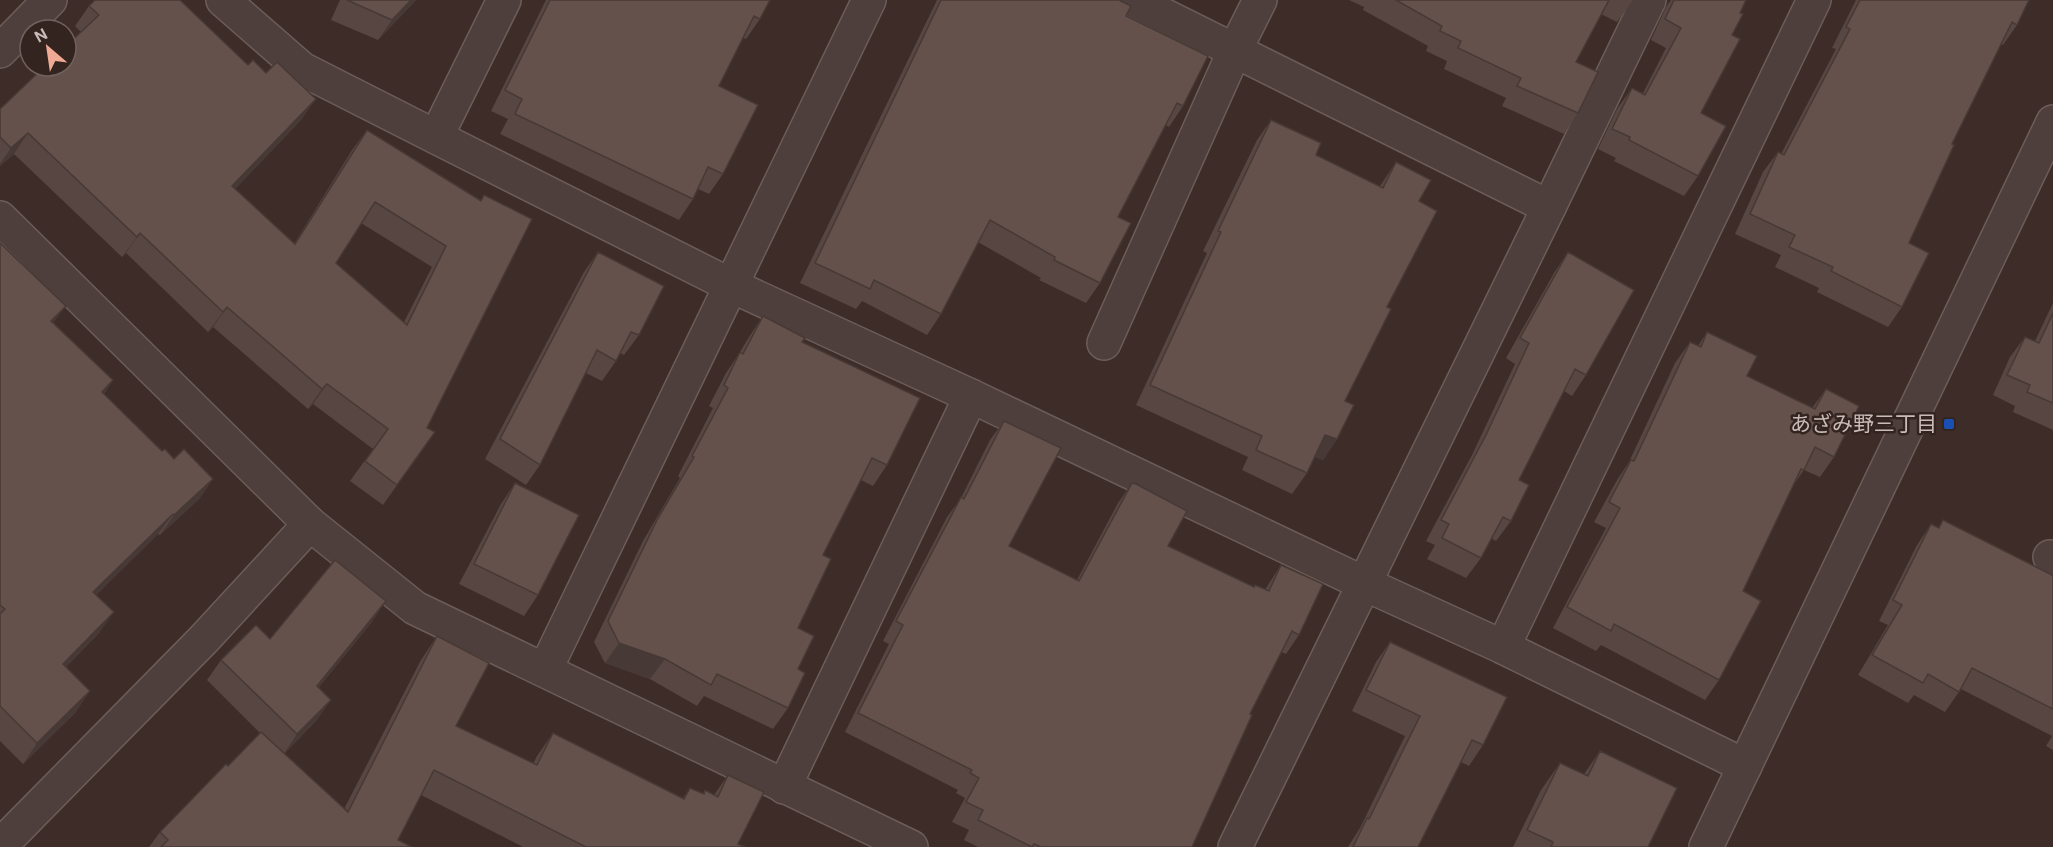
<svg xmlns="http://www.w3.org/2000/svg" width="2053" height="847" font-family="'DM Sans','Noto Sans JP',sans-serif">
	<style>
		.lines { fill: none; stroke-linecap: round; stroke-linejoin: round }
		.minor-casing { stroke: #6c5d59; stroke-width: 36 }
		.tertiary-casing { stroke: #6c5d59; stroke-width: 36 }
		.minor { stroke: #4e3f3c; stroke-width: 33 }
		.tertiary { stroke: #4e3f3c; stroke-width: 33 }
		.wall { fill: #574641; fill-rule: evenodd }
		.shaded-wall { fill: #473935 }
		.building { fill: #65514c; stroke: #473935; stroke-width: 1.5; fill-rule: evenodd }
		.transit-dot { fill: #1a4fb4; stroke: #342420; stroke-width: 2 }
		.labels { text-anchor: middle; stroke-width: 5; stroke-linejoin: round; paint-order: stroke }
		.poi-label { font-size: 21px; fill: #c9bcb8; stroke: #342420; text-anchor: end }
	</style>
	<rect width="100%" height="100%" fill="#3e2c28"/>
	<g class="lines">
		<g class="minor-casing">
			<g id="minor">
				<polyline points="223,0 302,69 436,137 730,285 971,396 1365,584 1503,647 1745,766"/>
				<polyline points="1133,0 1549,207"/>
				<polyline points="0,51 50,0"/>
				<polyline points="436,137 504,0"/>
				<polyline points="0,218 310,524 415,608 911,847"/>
				<polyline points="1104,343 1235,50 1260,0"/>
				<polyline points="2050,557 2053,559"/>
				<polyline points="1503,647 1814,0"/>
				<polyline points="545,670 869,0"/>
				<polyline points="784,787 971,396"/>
				<polyline points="1,845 204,639 310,524"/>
				<polyline points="1235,847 1549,207 1649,0"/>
			</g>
		</g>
		<g class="tertiary-casing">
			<g id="tertiary">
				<polyline points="0,844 3,847"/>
				<polyline points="1706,847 2053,122"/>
			</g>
		</g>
		<use href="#minor" class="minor"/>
		<use href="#tertiary" class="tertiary"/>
	</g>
	<g class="wall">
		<polygon points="340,0 416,0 378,40 331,20"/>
		<polygon points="546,0 770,0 760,19 746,39 743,38 719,86 723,174 709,194 698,189 693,199 679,220 500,134 508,119 491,111"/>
		<polygon points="937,0 1119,0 1126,16 1183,106 1169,127 1166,125 1118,217 1100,283 1086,303 1039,280 1041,278 978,242 941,314 927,335 862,301 856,309 800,283"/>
		<polygon points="1349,0 1633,0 1617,22 1601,14 1576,62 1578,113 1564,134 1502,106 1506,98 1444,69 1447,61 1426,51 1428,46 1363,10 1364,7"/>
		<polygon points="1671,0 1746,0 1701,113 1698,176 1684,196 1614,161 1616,158 1598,149 1617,109 1632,88 1643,93 1666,48 1651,40 1666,7"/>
		<polygon points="1856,0 2029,0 2017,25 2003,45 2001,44 1952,144 1909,243 1902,307 1888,327 1817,292 1819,288 1775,267 1781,255 1735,234 1763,172 1778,152 1781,154 1836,49 1832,48"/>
		<path d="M89 6 302 119 235 189 294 244 352 150 367 130 481 200 484 195 427 428 435 432 383 505 350 481 373 449 313 404 308 409 213 327 208 332 126 253 122 257 14 154 0 166V109L81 32 75 26ZM361 223 432 267 404 322 336 263Z"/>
		<polygon points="1271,120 1316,155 1380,186 1396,162 1419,201 1387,307 1345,401 1337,439 1323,460 1315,457 1307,473 1292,494 1242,470 1248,457 1136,405 1207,253 1203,251 1257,140"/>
		<polygon points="0,243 54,323 113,380 104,394 162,451 213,479 199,499 160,535 158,534 96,595 100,632 66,667 76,712 23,764 0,741"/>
		<polygon points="598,252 639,335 624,355 620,353 616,361 602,381 586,373 540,465 526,485 485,459 584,272"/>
		<polygon points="1568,252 1586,375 1572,396 1564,391 1519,480 1511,521 1496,541 1491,538 1481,558 1466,578 1427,559 1435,545 1426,541 1472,455 1515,364 1506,358 1554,273"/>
		<polygon points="2053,303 2053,430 2013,412 2015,406 1993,395 2010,357 2025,337 2035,341"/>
		<polygon points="763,316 802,342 887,465 873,486 861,480 823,555 798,628 798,669 788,708 773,729 704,696 697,706 650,679 605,663 594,642 643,541 680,478 678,476 713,408 709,406 726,373 740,352 749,337"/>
		<polygon points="1707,332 1747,376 1812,408 1826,389 1834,457 1820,477 1804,470 1792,487 1743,591 1719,680 1705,700 1601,645 1596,651 1553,628 1606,528 1594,522 1617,480 1629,462 1675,363 1690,342 1698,346"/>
		<polygon points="1004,421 1009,546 1077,580 1118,503 1132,483 1168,546 1253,587 1265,590 1268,585 1281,565 1299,635 1286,654 1281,652 1250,714 1192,847 978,847 964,840 969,830 952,822 965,798 956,793 958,790 845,732 889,644 883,641 947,517 961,498 990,440"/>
		<polygon points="515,483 538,595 524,616 459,584 501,504"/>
		<polygon points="1943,520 2052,575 2053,573 2053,750 2046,746 2052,736 1961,689 1945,712 1914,695 1908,703 1858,675 1888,625 1879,621 1917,545 1931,524 1938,528"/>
		<polygon points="372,622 319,687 317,720 284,754 344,809 421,660 437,636 456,726 533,764 537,756 553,733 683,798 690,788 703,794 705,790 714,795 728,775 738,844 745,847 523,847 421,795 398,840 412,847 149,847 160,832 228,766 260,733 207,680 221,660 270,639"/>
		<polygon points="1390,642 1483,745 1469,766 1461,762 1418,847 1348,847 1353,839 1360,828 1405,736 1352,711 1376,662"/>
		<polygon points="1600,751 1648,847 1513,847 1541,790 1560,763 1584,774"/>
	</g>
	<g class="shaded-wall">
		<polygon points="411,0 416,0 378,40 392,20"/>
		<polygon points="316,99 302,119 218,207 232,186"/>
		<polygon points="28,133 14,154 0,166 0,164 11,148"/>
		<polygon points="140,233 126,253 122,257"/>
		<polygon points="66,306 51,326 51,321"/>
		<polygon points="227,307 213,327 208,332 223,312"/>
		<polygon points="113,380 99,401 102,392"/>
		<polygon points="327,384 313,404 308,409 322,389"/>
		<polygon points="435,432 421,453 383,505 397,485"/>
		<polygon points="1325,435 1337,439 1323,460 1311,455"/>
		<polygon points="213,479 199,499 160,535 174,515"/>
		<polygon points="173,514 158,534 79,612 93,592"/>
		<polygon points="386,601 372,622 303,706 317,686"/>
		<polygon points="114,612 100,632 49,684 63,664"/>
		<polygon points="619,643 665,659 650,679 605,663"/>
		<polygon points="90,691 76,712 23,764 37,743"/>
		<polygon points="331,700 317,720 283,755 297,734"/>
	</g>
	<g class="building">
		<path d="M95 0H180L248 65 253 60 266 73 277 62 316 99 232 186 295 244 367 130 481 201 484 195 532 219 427 428 435 432 397 485 365 461 388 429 327 384 322 389 227 307 223 312 140 233 137 237 28 133 11 148 0 137V109L45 66H66V46L99 15 89 6ZM375 202 446 246 407 325 336 263Z"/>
		<polygon points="347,0 411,0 392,20"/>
		<polygon points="550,0 770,0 760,19 754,16 719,86 758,105 723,174 708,167 693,199 515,114 522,99 505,90"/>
		<polygon points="941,0 1119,0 1131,6 1126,16 1208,56 1183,106 1177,103 1118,217 1131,223 1100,283 1054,260 1055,257 990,220 941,314 874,280 870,289 815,263"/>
		<polygon points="1396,0 1609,0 1576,62 1598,72 1578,113 1517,86 1521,78 1458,48 1461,41 1440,31 1442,26"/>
		<polygon points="1674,0 1746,0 1740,13 1743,14 1732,35 1740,39 1701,113 1726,126 1698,176 1629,140 1630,137 1612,129 1632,88 1645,95 1681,28 1665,19"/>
		<polygon points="1860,0 2029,0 2017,25 2012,22 1952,144 1954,145 1909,243 1929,253 1902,307 1831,271 1833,267 1789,247 1795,235 1750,214 1778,152 1784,155 1850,29 1846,27"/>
		<polygon points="1271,120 1321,143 1316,155 1383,188 1396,162 1431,180 1419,201 1437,211 1387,307 1391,309 1345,401 1354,405 1337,439 1325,435 1307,473 1256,450 1262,436 1150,385 1221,232 1218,231"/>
		<polygon points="0,243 66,306 51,321 113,380 102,392 162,451 165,449 174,459 184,449 213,479 174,515 173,514 93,592 114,612 63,664 90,691 37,743 0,706 0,614 5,609 0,605"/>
		<polygon points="598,252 664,286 639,335 631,332 616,361 597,350 540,465 500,439"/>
		<polygon points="1568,252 1634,290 1586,375 1575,369 1519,480 1529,485 1511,521 1503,517 1481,558 1442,538 1449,524 1441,520 1486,435 1529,343 1520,338"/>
		<polygon points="2053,313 2053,403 2027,392 2030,385 2007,375 2025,337 2039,343"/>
		<polygon points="763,316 805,338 802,342 920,398 887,465 872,458 823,555 831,559 798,628 814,636 798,669 805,673 788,708 717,674 711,685 665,659 619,643 608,621 657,520 694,457 692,456 728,388 724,385 740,352 743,354"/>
		<polygon points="1707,332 1757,356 1747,376 1815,409 1826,389 1859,406 1834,457 1815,447 1804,470 1801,469 1743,591 1761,601 1719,680 1614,624 1611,631 1567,607 1620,508 1609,502 1631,460 1634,461 1690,342 1701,347"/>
		<polygon points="1004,421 1061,448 1009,546 1079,581 1132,483 1136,484 1187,511 1168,546 1254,587 1255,585 1269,591 1281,565 1323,584 1299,635 1292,631 1250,714 1252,715 1192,847 1041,847 1034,844 1032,847 978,820 983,810 966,802 979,778 970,773 972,770 858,713 903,625 896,621 961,497 964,499"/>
		<polygon points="515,483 579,515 538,595 474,564"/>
		<polygon points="1943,520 2052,575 2053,574 2053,709 1972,668 1959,692 1928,674 1923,683 1872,655 1902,605 1893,600 1931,524 1939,528"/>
		<polygon points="335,560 386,601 317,686 331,700 297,734 221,660 256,625 270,639"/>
		<polygon points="437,636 489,663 456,726 537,765 553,733 684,799 690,788 704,794 705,790 718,797 728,775 764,792 738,844 745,847 586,847 434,770 398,840 412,847 161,847 168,840 160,832 226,764 228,766 261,732 348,812"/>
		<polygon points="1390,642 1507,697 1483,745 1472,740 1418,847 1353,847 1367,818 1369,819 1420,716 1366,690"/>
		<polygon points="1600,751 1677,788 1648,847 1551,847 1553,842 1527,830 1560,763 1588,776"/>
	</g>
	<rect class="transit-dot" x="1943" y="418" width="12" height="12" rx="3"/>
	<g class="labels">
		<g class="poi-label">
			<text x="1937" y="431">あざみ野三丁目</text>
		</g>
	</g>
	<g transform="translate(48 48) rotate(331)"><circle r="28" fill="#342420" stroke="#70615d" stroke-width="1.5"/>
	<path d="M0-4.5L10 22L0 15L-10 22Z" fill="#efaa96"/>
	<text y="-9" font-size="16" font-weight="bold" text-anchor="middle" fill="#c9bcb8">N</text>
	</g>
</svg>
